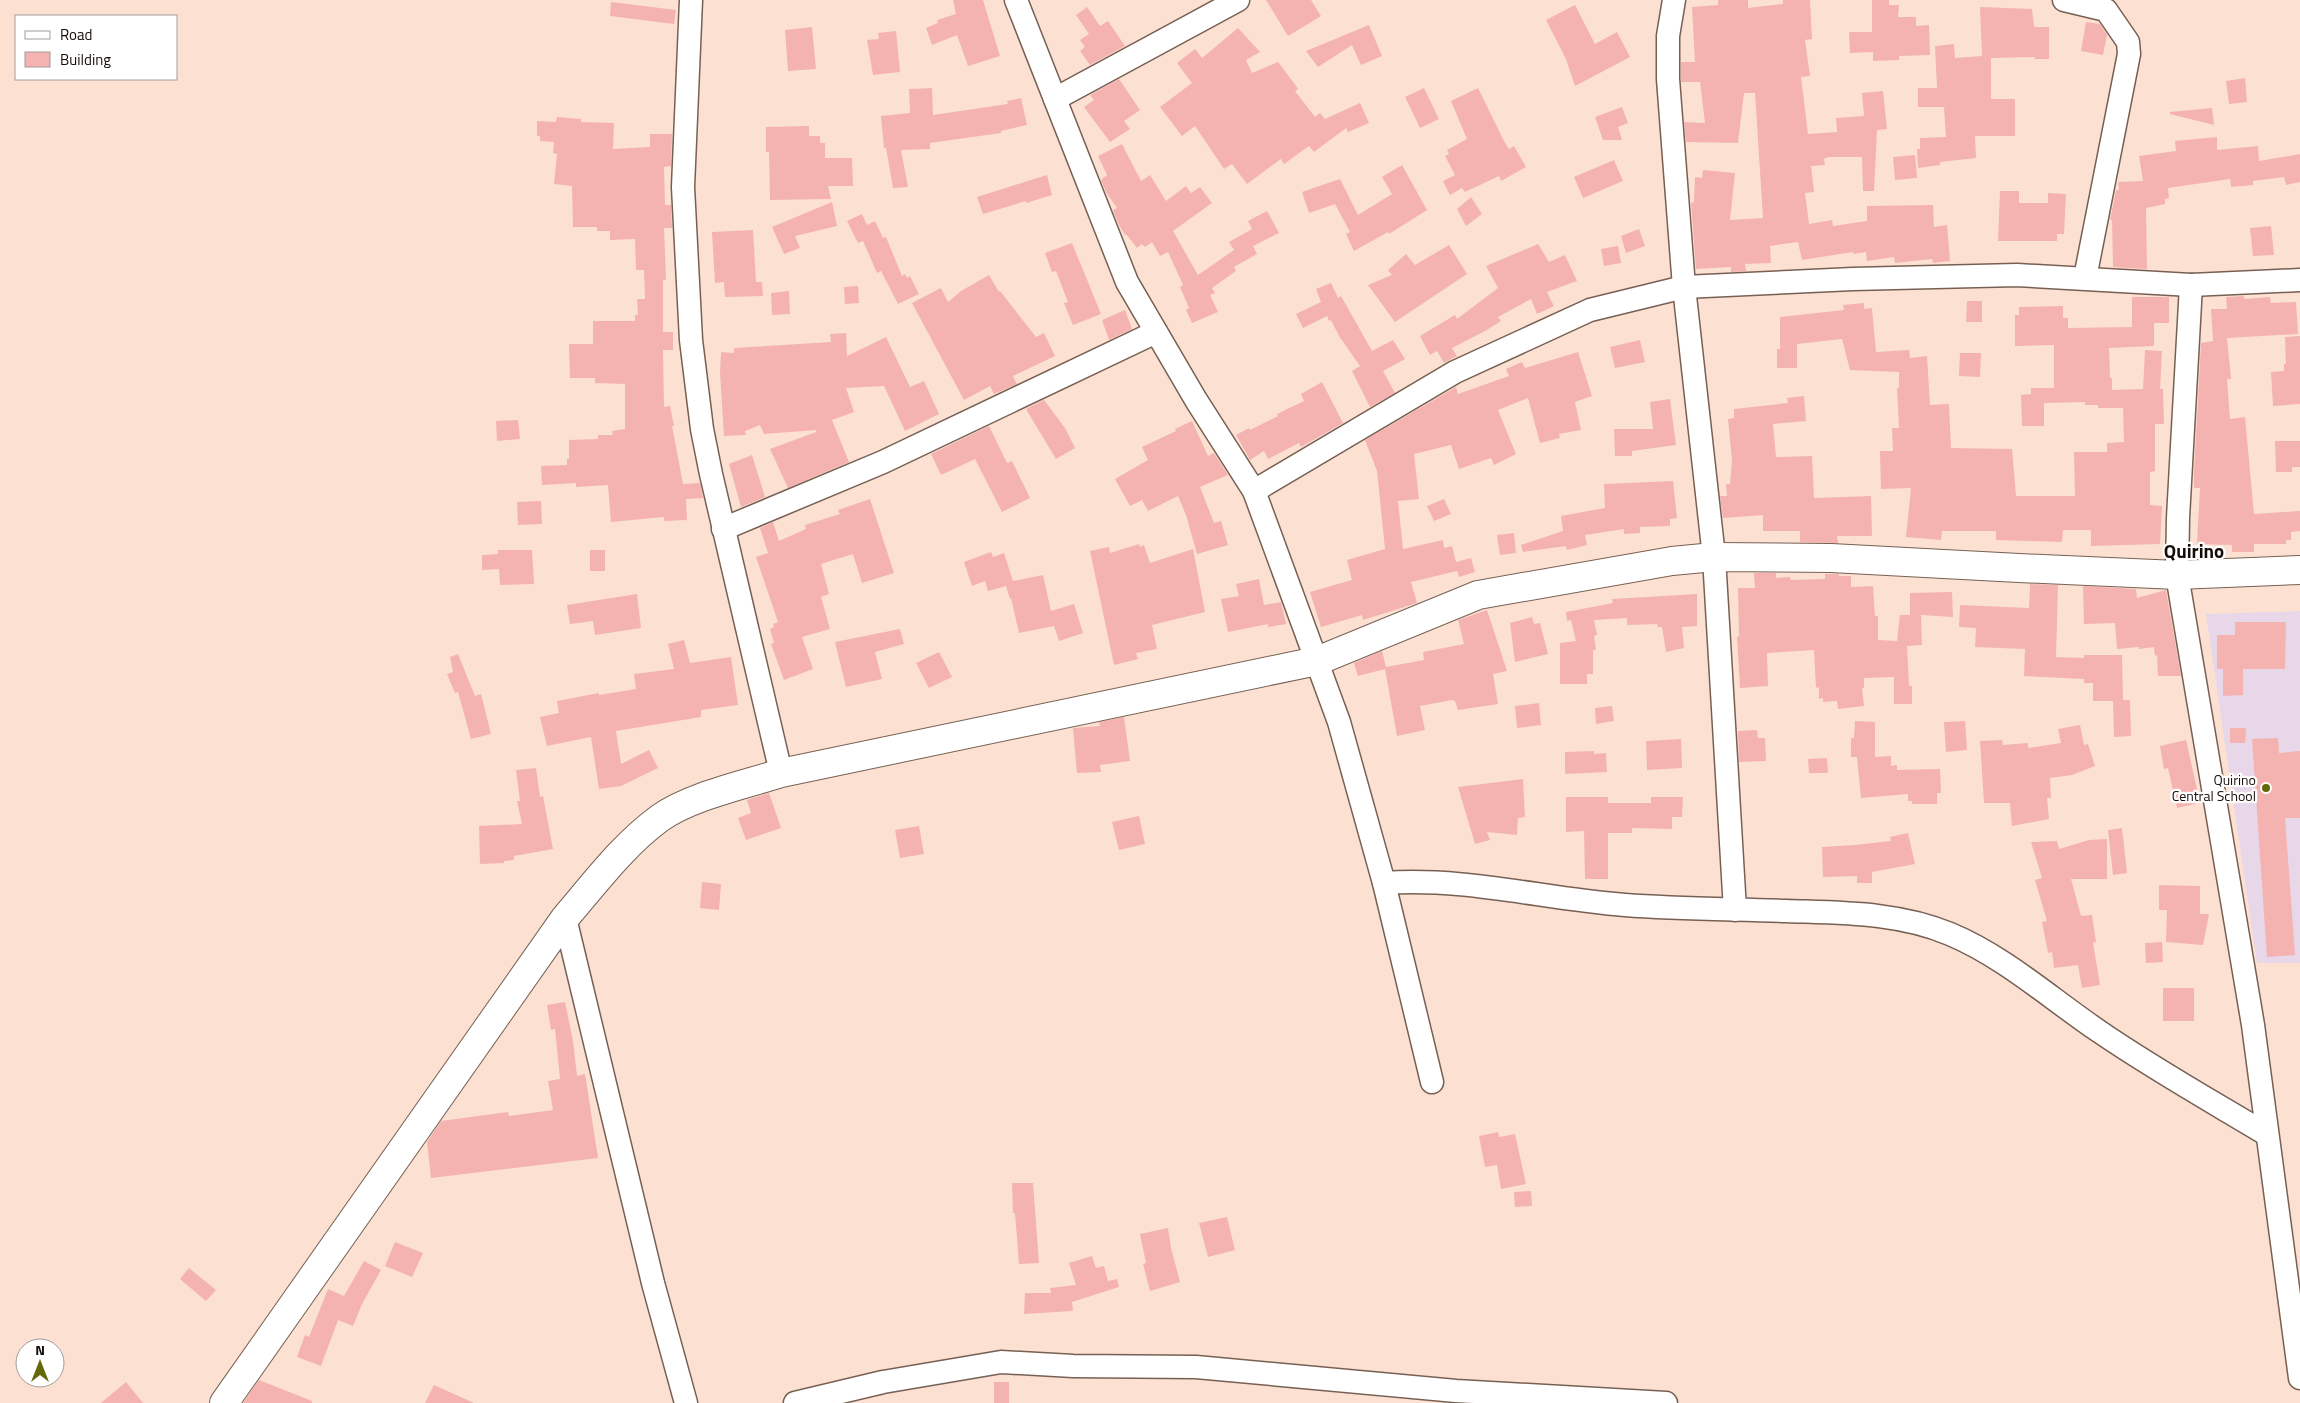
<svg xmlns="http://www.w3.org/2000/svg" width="2300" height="1403" font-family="'Titillium Web',sans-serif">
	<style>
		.education { fill: #e8d7e9 }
		.building { fill: #f4b3b0 }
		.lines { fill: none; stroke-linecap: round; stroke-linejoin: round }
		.minor-casing { stroke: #776053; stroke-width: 25 }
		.major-casing { stroke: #776053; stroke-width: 30 }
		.minor { stroke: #fff; stroke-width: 22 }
		.major { stroke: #fff; stroke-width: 28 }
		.poi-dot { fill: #636808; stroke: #fff; stroke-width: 2 }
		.labels { text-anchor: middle; stroke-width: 4.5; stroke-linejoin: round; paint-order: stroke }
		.poi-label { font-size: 14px; fill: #160d08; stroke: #fff; text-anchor: end }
		.district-label { font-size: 19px; font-weight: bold; fill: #160d08; stroke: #fff }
	</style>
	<rect width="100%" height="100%" fill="#fce1d2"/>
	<polygon class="education" points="2300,611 2300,963 2257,963 2206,614"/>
	<g class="building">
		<polygon points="953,0 983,0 1000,56 968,66 957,35 932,45 926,28 938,23 937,20 956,14"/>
		<polygon points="1266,0 1311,0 1321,16 1288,36"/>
		<polygon points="1718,0 1748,0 1748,8 1783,4 1783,0 1810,0 1812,39 1805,40 1810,76 1801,77 1808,134 1837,132 1836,118 1864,116 1862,93 1883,91 1887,129 1877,130 1874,191 1863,191 1862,157 1828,157 1824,159 1825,165 1811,166 1814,192 1805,193 1809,224 1832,220 1833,226 1867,221 1867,206 1933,205 1934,227 1947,225 1950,261 1933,263 1932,259 1895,263 1894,257 1867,261 1866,252 1853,254 1853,252 1802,260 1798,242 1770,246 1771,263 1745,264 1746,271 1731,272 1731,267 1696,269 1691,202 1694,203 1695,177 1702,178 1703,170 1735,173 1730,220 1763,218 1755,93 1744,93 1738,143 1686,142 1684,122 1705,123 1700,82 1681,82 1681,62 1695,62 1692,7 1718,5"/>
		<polygon points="1872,0 1889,0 1889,5 1899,5 1898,17 1916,17 1916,26 1929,25 1930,55 1899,56 1899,60 1873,61 1873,52 1850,53 1849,32 1872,32"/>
		<polygon points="611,2 676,10 674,24 610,16"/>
		<polygon points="1575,5 1595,44 1617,32 1630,57 1575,86 1566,59 1546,20"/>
		<polygon points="1087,7 1100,26 1108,21 1125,46 1090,65 1080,51 1085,47 1080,40 1089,34 1076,15"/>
		<polygon points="1980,7 2032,9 2034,27 2049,27 2049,59 2035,59 2035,57 1991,58 1991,99 2015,99 2015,136 1975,136 1976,158 1940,162 1940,165 1918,168 1917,149 1920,149 1920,138 1946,137 1944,107 1918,107 1918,88 1937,88 1935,46 1954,44 1955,58 1982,56"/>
		<polygon points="2086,22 2100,24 2107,35 2103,55 2081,51"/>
		<polygon points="1369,25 1382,56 1361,65 1352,45 1318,67 1306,51"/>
		<polygon points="812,27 816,69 788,71 785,30"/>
		<polygon points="1238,28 1260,52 1246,60 1252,73 1278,62 1294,83 1298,89 1295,91 1315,117 1320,113 1325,119 1360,103 1369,123 1348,132 1346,128 1314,152 1309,146 1284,164 1281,159 1247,184 1232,164 1224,169 1195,126 1182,136 1160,107 1192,83 1177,63 1195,49 1202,58"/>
		<polygon points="896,31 900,72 873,75 867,40 879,39 878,33"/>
		<polygon points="2245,78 2247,102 2229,104 2226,81"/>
		<polygon points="1119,79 1140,110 1124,121 1130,129 1110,142 1084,107 1094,100 1090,95"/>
		<polygon points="932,88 933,115 1008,104 1007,101 1021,98 1027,125 1001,131 1001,133 930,143 930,149 901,150 908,187 893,188 886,148 884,148 881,116 910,113 909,89"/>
		<polygon points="1424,88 1439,119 1420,128 1405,97"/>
		<polygon points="1478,88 1504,141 1509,149 1514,146 1526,167 1501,181 1499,176 1465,192 1462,188 1450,195 1443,181 1455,175 1445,156 1449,154 1447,150 1467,139 1451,101"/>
		<polygon points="1622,107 1628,123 1618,127 1622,140 1603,140 1595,117"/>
		<polygon points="2212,108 2214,125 2170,114 2170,112"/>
		<polygon points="557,117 581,119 581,122 614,123 613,149 650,147 650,134 672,134 671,166 664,167 665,205 671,205 672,228 664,228 666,280 663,280 663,332 673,332 673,350 663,350 664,407 670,406 674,426 672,426 683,484 700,483 703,498 686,499 687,520 664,521 664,517 611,522 608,485 576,487 576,483 542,485 541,466 567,465 567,459 569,459 569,440 598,439 598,435 613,435 612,431 625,429 625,384 595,383 595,378 570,378 569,344 593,344 593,321 635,321 635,315 638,315 637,299 645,299 644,270 636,270 635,239 610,240 610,231 597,231 597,227 573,227 572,186 554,184 557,154 553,153 554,142 540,141 540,136 537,136 537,121 556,122"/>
		<polygon points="809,126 809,136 820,136 820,143 825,143 825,158 852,158 853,186 828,186 831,199 770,200 769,152 766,152 766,127"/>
		<polygon points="2217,137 2217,150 2258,146 2259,161 2300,154 2300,182 2286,185 2284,177 2253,181 2253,185 2231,187 2230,179 2168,188 2169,198 2165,199 2165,204 2146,208 2147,269 2113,267 2112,220 2110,220 2116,190 2119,190 2118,182 2143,181 2139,156 2176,151 2175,141"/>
		<polygon points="1122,144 1141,181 1150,175 1166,201 1186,186 1191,193 1200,187 1212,203 1173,231 1198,275 1234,250 1229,242 1252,229 1248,221 1267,211 1279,233 1253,246 1257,254 1234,267 1236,271 1212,288 1215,293 1210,295 1218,312 1192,323 1186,310 1189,308 1180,287 1183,285 1168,252 1160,256 1152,242 1145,247 1142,244 1137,248 1126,234 1125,235 1119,225 1113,210 1117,208 1106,192 1101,180 1107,175 1098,156"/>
		<polygon points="1915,155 1917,178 1895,180 1893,157"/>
		<polygon points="1614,160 1623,181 1583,198 1574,177"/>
		<polygon points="1402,165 1427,210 1389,234 1388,232 1354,251 1346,234 1350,232 1335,204 1309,213 1302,192 1340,179 1358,215 1392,194 1382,177"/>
		<polygon points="1047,175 1052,195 1026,203 1026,201 983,214 977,197"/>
		<polygon points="2000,191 2019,191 2019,203 2048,203 2048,193 2066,194 2064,234 2057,234 2057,241 1998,241"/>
		<polygon points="1471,197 1482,214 1466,226 1457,209"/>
		<polygon points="832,202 837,226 795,236 800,248 784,254 772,227"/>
		<polygon points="862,214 867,225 875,221 883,238 886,237 902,276 905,274 907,278 910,276 919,294 898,304 881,271 877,273 863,241 858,243 847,221"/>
		<polygon points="2271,226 2274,255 2253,256 2250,228"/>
		<polygon points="1639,229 1645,246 1626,253 1621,236"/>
		<polygon points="753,230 756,282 762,282 763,296 725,297 724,282 715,283 712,232"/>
		<polygon points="1072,243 1101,314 1073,325 1064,303 1068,302 1056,271 1052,272 1045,253"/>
		<polygon points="1538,244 1549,262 1565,255 1577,281 1547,292 1554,306 1537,314 1531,299 1498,317 1501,321 1485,331 1452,348 1457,356 1444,363 1437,351 1430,355 1420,336 1455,315 1457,319 1498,288 1486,266"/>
		<polygon points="1449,245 1467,274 1395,322 1368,285 1392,275 1388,270 1406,254 1415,265"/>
		<polygon points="1618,246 1621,263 1604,266 1601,249"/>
		<polygon points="989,275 999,292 1000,291 1036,337 1044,333 1055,356 1013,376 1017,384 994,394 990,386 964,400 912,303 941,288 948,302 961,291"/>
		<polygon points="1331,283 1338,298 1341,296 1372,351 1393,340 1405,359 1383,371 1395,393 1370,407 1352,371 1360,366 1339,336 1331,320 1329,321 1327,316 1303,328 1296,314 1321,302 1316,289"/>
		<polygon points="858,286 859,303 845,304 844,287"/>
		<polygon points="789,291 790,314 772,315 771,293"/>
		<polygon points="2244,296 2244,299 2270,297 2271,303 2296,302 2298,334 2227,338 2231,379 2227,379 2230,419 2245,417 2254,514 2300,511 2300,531 2291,532 2291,540 2286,540 2286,544 2254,544 2254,552 2232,552 2232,545 2197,544 2200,488 2194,488 2194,473 2201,343 2213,341 2211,309 2227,309 2226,297"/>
		<polygon points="2132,297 2169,297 2169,323 2154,323 2154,346 2109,348 2110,378 2112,378 2112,390 2143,389 2145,350 2162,351 2160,389 2163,389 2164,424 2155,424 2155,471 2150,472 2150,505 2162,506 2160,544 2091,546 2091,530 2063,530 2062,542 1996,540 1996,531 1942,531 1941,540 1906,537 1911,488 1881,489 1880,451 1893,451 1892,428 1899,428 1897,388 1899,388 1899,372 1850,370 1842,339 1797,344 1797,368 1777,368 1777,349 1780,349 1780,317 1844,310 1843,305 1864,303 1864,309 1872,308 1876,352 1909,350 1910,358 1927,356 1930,405 1949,404 1951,448 2012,449 2016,496 2075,496 2074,452 2107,452 2107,443 2124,442 2123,408 2098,408 2098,405 2085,405 2085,402 2044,403 2044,426 2022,426 2021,395 2031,394 2031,388 2054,388 2054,345 2015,346 2015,315 2019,315 2019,307 2063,306 2063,318 2068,318 2068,328 2132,327"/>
		<polygon points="1967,301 1982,301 1982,322 1966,322"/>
		<polygon points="1125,310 1132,329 1109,340 1102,320"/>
		<polygon points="846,333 847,356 886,337 910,387 924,381 939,414 905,431 884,386 846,388 854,412 832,420 849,462 788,488 770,449 816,432 816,430 764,434 760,425 745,431 746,435 724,436 720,373 721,352 734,353 734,348 831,342 830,334"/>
		<polygon points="2300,336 2300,404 2273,406 2271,372 2284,371 2284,364 2286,364 2285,337"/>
		<polygon points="1640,340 1645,362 1615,368 1610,347"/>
		<polygon points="1578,352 1592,396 1575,402 1581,430 1559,434 1560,438 1540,443 1528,398 1498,410 1516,454 1494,465 1491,458 1459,469 1451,445 1414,454 1419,499 1398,501 1403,549 1443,540 1444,548 1452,546 1456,562 1471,558 1475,572 1459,577 1457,571 1411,582 1417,603 1363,620 1362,615 1321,627 1310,592 1352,580 1347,560 1385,549 1377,471 1365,440 1456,387 1458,394 1509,376 1506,369 1522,362 1525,368"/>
		<polygon points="1960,353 1981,353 1980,377 1959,376"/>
		<polygon points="1322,382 1343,423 1301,447 1299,443 1268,459 1264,451 1250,460 1236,435 1249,428 1250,430 1278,416 1277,414 1304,401 1301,394"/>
		<polygon points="1804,396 1806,421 1773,424 1776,457 1812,456 1814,498 1871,496 1872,536 1837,536 1838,543 1800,542 1800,531 1763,531 1763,515 1723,518 1720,496 1727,496 1726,484 1730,484 1732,461 1728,419 1734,418 1734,409 1788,403 1787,398"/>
		<polygon points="1670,399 1676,445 1632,451 1632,456 1615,456 1614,429 1653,429 1650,402"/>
		<polygon points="1044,400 1065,428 1075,448 1056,459 1026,409"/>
		<polygon points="518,420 520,439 497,441 496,421"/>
		<polygon points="1192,421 1208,456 1214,453 1228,475 1200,487 1214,523 1221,521 1228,545 1197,554 1186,515 1178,496 1148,511 1142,500 1130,506 1115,479 1148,460 1142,447 1176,431 1175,429"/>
		<polygon points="989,426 1007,463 1012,461 1030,498 1002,512 975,459 941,475 931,454"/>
		<polygon points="2275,441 2300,441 2300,467 2292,467 2292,472 2276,472"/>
		<polygon points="752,455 765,497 741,507 729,464"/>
		<polygon points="1673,481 1677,518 1670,519 1670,526 1640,527 1640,533 1624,534 1624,529 1585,535 1587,545 1567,550 1566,546 1523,552 1521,545 1563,531 1561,516 1605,508 1604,484"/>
		<polygon points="870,499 894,573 862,583 853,554 821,564 829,594 821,597 830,629 802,637 813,669 784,680 771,644 774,643 770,629 774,627 773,624 778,622 756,557 768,553 760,528 773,522 779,541 806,529 805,525 840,514 838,510"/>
		<polygon points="1444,499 1451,514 1434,521 1427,506"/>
		<polygon points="541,501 542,524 518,525 517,502"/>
		<polygon points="1514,533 1516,553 1500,555 1497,535"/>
		<polygon points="1139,544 1140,547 1144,545 1150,563 1193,549 1205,612 1152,625 1157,649 1136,653 1138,659 1114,665 1090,551 1109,547 1110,553"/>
		<polygon points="498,550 532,550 534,584 500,585 499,569 482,570 482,555 498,554"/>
		<rect x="590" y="550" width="15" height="21"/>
		<polygon points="991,552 993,557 1004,553 1013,581 1043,575 1051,611 1074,604 1083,633 1059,641 1054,626 1019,633 1011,598 1010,599 1006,586 988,591 985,581 972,586 964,562"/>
		<polygon points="1754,573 1776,573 1776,578 1790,577 1791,580 1825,579 1825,574 1839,574 1839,576 1851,576 1851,587 1873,586 1875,616 1878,616 1878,640 1897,641 1900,615 1915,615 1910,615 1910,593 1952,592 1953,617 1921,615 1922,645 1907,646 1909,686 1912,686 1912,704 1894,704 1894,677 1864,678 1864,688 1862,688 1864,706 1838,709 1837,701 1823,702 1823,698 1819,699 1819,687 1816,688 1814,650 1767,653 1768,686 1740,688 1737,637 1739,636 1738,588 1755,588"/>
		<polygon points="1259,579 1264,605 1281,602 1286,624 1268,627 1268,624 1228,632 1221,599 1239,596 1236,584"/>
		<polygon points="2030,584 2058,585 2056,657 2084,658 2084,655 2122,655 2123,700 2130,700 2131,736 2114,737 2113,701 2093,701 2093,683 2084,683 2084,679 2024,676 2025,649 1975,647 1976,628 1959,627 1960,605 2029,608"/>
		<polygon points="2083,586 2136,589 2137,598 2166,590 2181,676 2158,676 2157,655 2155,656 2154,647 2139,649 2139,647 2117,649 2115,623 2084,624"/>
		<polygon points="637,594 641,628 595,635 593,621 570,624 567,605"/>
		<polygon points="1697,594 1697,626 1682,627 1684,648 1666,652 1662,627 1658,627 1657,624 1627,625 1627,618 1594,620 1597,635 1594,636 1596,650 1593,650 1593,674 1587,674 1587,684 1560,684 1560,643 1576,641 1571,620 1567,621 1566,612 1613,603 1612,599"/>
		<polygon points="1487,610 1507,671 1493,674 1498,704 1458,710 1455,701 1452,700 1420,706 1425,730 1397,736 1385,669 1358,676 1354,663 1382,651 1386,667 1424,660 1423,652 1464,644 1458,620"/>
		<polygon points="1532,617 1534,624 1540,623 1548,654 1515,662 1510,623"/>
		<polygon points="2235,622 2286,622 2285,669 2243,669 2243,695 2223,696 2223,669 2217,669 2217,635 2235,635"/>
		<polygon points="900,629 904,644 875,652 882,679 846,687 835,642"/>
		<polygon points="684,640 690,663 731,657 738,705 701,710 701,717 616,731 621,764 649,750 658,768 621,786 599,789 591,737 547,746 540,717 559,713 557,701 599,693 599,695 636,689 634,674 674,669 668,644"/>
		<polygon points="939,652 952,677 929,688 916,663"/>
		<polygon points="458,654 475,696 481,694 491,734 471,739 458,692 455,693 447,674 453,672 450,657"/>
		<polygon points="1539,703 1541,725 1517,728 1515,706"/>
		<polygon points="1612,706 1614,721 1596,724 1595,708"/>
		<polygon points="1124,717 1130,761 1100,765 1101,772 1077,773 1073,728 1100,726 1099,722"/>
		<polygon points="1855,721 1875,722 1875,757 1891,756 1891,766 1897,765 1897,770 1940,769 1941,793 1937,793 1937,804 1912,804 1912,801 1908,801 1908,794 1861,798 1857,757 1851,757 1851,738 1854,738"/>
		<polygon points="1965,721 1967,750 1946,752 1944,722"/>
		<polygon points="2080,725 2084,745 2088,744 2095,766 2072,775 2050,778 2051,798 2047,798 2049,819 2012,826 2010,803 1984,803 1980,741 2002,740 2003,745 2028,743 2028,748 2061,743 2058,729"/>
		<polygon points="2230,728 2246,728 2245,743 2230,743"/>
		<polygon points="1757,730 1758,738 1765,738 1766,761 1739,762 1738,731"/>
		<polygon points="2278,738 2279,753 2300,751 2300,818 2285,818 2295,955 2267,957 2252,739"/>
		<polygon points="1681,739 1682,768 1647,770 1646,741"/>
		<polygon points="2186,740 2199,798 2194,798 2195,804 2177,808 2168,768 2164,769 2160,746"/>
		<polygon points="1594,751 1594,754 1606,753 1607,772 1565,774 1565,752"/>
		<polygon points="1827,758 1828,773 1809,773 1808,759"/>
		<polygon points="536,768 540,797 543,796 553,849 514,856 514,860 504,861 504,863 480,864 479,826 522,824 517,801 520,801 516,770"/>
		<polygon points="1523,779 1525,817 1518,818 1517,835 1487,832 1490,840 1475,844 1458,787"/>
		<polygon points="769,793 781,828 746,840 738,818 751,813 747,800"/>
		<polygon points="1566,797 1608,797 1608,803 1651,803 1651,797 1683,797 1682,817 1672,817 1672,829 1632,828 1632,833 1608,833 1608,879 1585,879 1584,831 1566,832"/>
		<polygon points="1139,816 1145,844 1119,850 1112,822"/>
		<polygon points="919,826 924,854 900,858 895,830"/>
		<polygon points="2122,828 2127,873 2113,875 2108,830"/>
		<polygon points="1908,833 1915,864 1872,872 1872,883 1857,883 1857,876 1823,877 1822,847 1855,845 1891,841 1890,837"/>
		<polygon points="2107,839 2107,879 2071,879 2081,916 2092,915 2096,942 2093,943 2100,985 2082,988 2078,965 2054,968 2052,952 2048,953 2042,922 2047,921 2035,880 2042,878 2031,842 2057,841 2059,849 2089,840"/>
		<polygon points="702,882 721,884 719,910 700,908"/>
		<polygon points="2159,885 2200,886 2200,914 2209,914 2203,945 2166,942 2167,910 2159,910"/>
		<polygon points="2162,942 2163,962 2146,963 2145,943"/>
		<rect x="2163" y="988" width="31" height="33"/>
		<polygon points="565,1002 573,1041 577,1076 585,1074 598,1158 431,1178 427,1142 441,1121 508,1112 509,1116 553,1110 548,1081 560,1079 555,1029 551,1030 547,1005"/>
		<polygon points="1498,1132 1499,1137 1515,1134 1526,1184 1501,1189 1497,1165 1485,1167 1479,1136"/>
		<polygon points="1012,1183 1033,1183 1039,1263 1019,1264 1015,1213 1013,1213"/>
		<polygon points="1531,1191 1532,1206 1515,1207 1514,1192"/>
		<polygon points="1227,1217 1235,1250 1208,1257 1199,1223"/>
		<polygon points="1168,1228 1171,1248 1180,1282 1150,1291 1143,1264 1146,1263 1140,1234"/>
		<polygon points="395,1242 423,1253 412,1277 385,1266"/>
		<polygon points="1092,1256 1096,1268 1104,1266 1108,1281 1117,1279 1119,1287 1072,1302 1073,1311 1024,1314 1025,1293 1051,1293 1050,1288 1076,1285 1069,1263"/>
		<polygon points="364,1261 381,1270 362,1304 353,1326 338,1320 321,1366 297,1357 305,1335 309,1337 328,1289 344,1296"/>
		<polygon points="189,1268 216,1290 206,1301 180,1279"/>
		<polygon points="259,1380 312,1401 312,1403 243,1403"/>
		<polygon points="126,1382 143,1403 101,1403"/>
		<rect x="994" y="1382" width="15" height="21"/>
		<polygon points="434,1385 474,1403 425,1403"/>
	</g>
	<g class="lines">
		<g class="minor-casing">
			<g id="minor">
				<polyline points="691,0 683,187 691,340 702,429 711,474 781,773"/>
				<polyline points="1016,0 1127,282 1196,400 1254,491 1339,722 1384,883 1432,1082"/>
				<polyline points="1674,0 1668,36 1668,79 1684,287 1714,557 1735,910"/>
				<polyline points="2064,0 2106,10 2128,42 2129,54 2085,278"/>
				<polyline points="1055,99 1238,0"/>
				<polyline points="2191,285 2178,518 2177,575 2253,1025 2300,1378"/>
				<polyline points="1254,491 1455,372 1590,310 1684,287 1853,279 2017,275 2191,285 2300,280"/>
				<polyline points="723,529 883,462 1156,332"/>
				<path d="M1384 883C1466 877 1544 899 1625 905 1678 909 1732 909 1786 911 1841 913 1898 912 1950 934 2005 957 2051 999 2100 1032 2154 1069 2211 1101 2266 1134"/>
				<polyline points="565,918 653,1283 686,1403"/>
				<polyline points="795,1403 883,1382 1001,1362 1073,1366 1196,1367 1456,1391 1666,1403"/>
			</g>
		</g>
		<g class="major-casing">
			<path id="major" d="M224 1403 565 918C595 883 623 845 660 818 691 796 744 785 781 773L1317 661 1478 595 1672 561 1714 557 1831 558 2019 568 2177 575 2300 570"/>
		</g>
		<use href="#minor" class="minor"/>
		<use href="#major" class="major"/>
	</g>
	<circle class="poi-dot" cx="2266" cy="788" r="5"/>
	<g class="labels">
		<g class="poi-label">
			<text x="2256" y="785">Quirino<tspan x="2256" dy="16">Central School</tspan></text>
		</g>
		<g class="district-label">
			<text x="2194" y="558">Quirino</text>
		</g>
	</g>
	<rect x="15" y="15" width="162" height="65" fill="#ffffff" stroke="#a29e9c"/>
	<rect x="25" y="31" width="25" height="8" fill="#ffffff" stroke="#a29e9c"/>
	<text x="60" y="40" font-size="15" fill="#160d08">Road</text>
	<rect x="25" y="52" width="25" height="15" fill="#f4b3b0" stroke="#a29e9c"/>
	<text x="60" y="65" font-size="15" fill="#160d08">Building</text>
	<g transform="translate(40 1363)"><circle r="24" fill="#ffffff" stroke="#a29e9c"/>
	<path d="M0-4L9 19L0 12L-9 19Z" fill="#636808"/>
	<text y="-8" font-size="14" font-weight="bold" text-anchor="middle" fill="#160d08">N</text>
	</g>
</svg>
